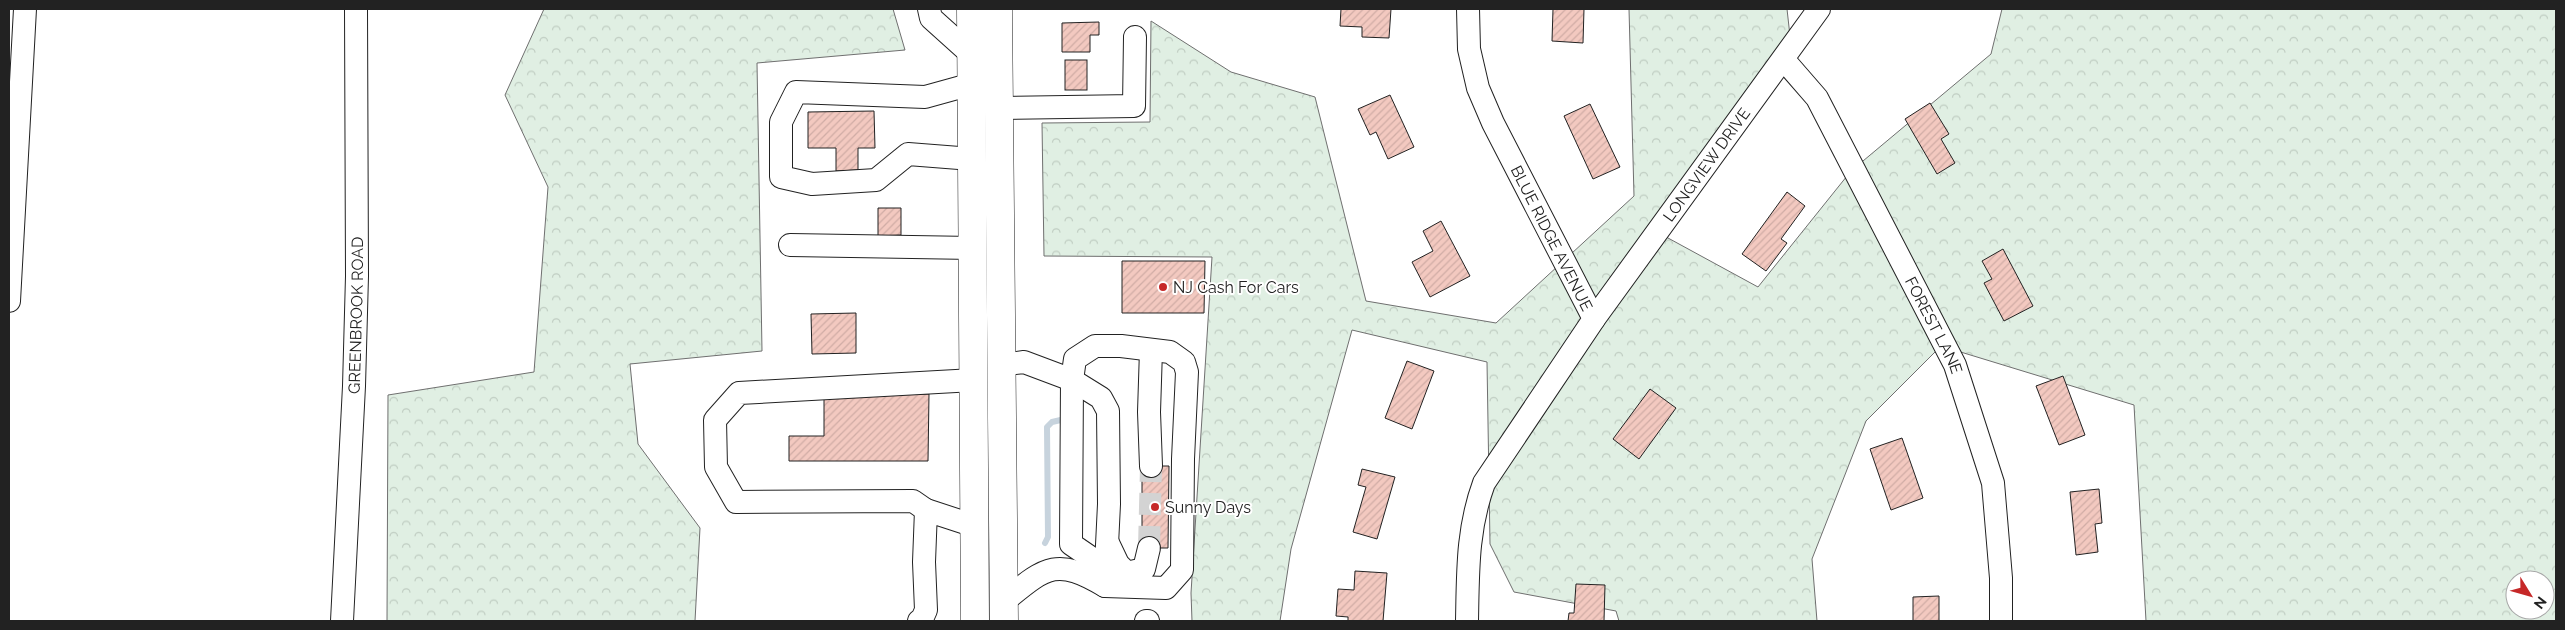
<svg xmlns="http://www.w3.org/2000/svg" width="2565" height="630" font-family="Raleway,sans-serif">
	<style>
		.forest { fill: url(#forest-crowns); stroke: #6f6f6f; fill-rule: evenodd }
		.lines { fill: none; stroke-linecap: round; stroke-linejoin: round }
		.stream { stroke: #c7d3dd; stroke-width: 6 }
		.building { fill: url(#building-hatch); stroke: #222 }
		.minor-tunnel { stroke: #d3d3d3; stroke-width: 22; stroke-dasharray: 22 11; stroke-linecap: butt }
		.minor-casing { stroke: #222; stroke-width: 24 }
		.highway-casing { stroke: #222; stroke-width: 29 }
		.minor { stroke: #fff; stroke-width: 22 }
		.highway { stroke: #fff; stroke-width: 28 }
		.poi-dot { fill: #c62828; stroke: #fff; stroke-width: 2 }
		.labels { text-anchor: middle; stroke-width: 4; stroke-linejoin: round; paint-order: stroke }
		.street-label { font-size: 16px; fill: #222; stroke: #fff }
		.poi-label { font-size: 16px; fill: #222; stroke: #fff; text-anchor: start }
	</style>
	<defs>
		<pattern id="forest-crowns" width="20" height="18" patternUnits="userSpaceOnUse" patternTransform="scale(1.25)"><rect width="20" height="18" fill="#e0efe3"/><path d="M2 6a3 3 0 1 1 6 0M12 15a3 3 0 1 1 6 0" fill="none" stroke="#c0cdc2"/></pattern>
		<pattern id="building-hatch" width="6" height="6" patternUnits="userSpaceOnUse" patternTransform="scale(1.25)"><rect width="6" height="6" fill="#f3c9c0"/><path d="M-1 1l2-2M0 6l6-6M5 7l2-2" fill="none" stroke="#d0aca5"/></pattern>
	</defs>
	<rect width="100%" height="100%" fill="#fff"/>
	<g class="forest">
		<polygon points="544,9 893,9 905,50 757,63 762,351 630,364 638,444 700,528 695,621 387,621 388,395 534,372 548,187 505,95"/>
		<path d="M1629 9H1787L1790 36 1657 232 1758 287 1851 171 1991 54 2002 9H2556V621H2146L2134 405 1941 346 1866 421 1812 559 1817 621H1619L1616 611 1514 592 1490 544 1487 362 1352 330 1291 549 1280 621H1192L1191 593 1212 257 1044 256 1042 123 1150 122 1151 21 1231 72 1315 97 1366 301 1496 323 1634 196ZM2515 580H2545V610H2515Z"/>
	</g>
	<g class="lines">
		<polyline class="stream" points="1045,543 1048,537 1047,427 1052,422 1065,419"/>
	</g>
	<g class="building">
		<polygon points="1341,9 1391,9 1389,38 1362,37 1362,27 1340,26"/>
		<polygon points="1553,9 1584,9 1583,43 1552,41"/>
		<polygon points="1099,22 1099,35 1090,35 1090,52 1062,52 1062,23"/>
		<rect x="1065" y="60" width="22" height="30"/>
		<polygon points="1390,95 1414,147 1388,159 1376,132 1370,135 1358,109"/>
		<polygon points="1930,103 1949,134 1941,139 1955,163 1937,174 1905,119"/>
		<polygon points="1590,104 1620,167 1593,179 1564,116"/>
		<polygon points="874,111 875,148 858,148 858,170 836,171 836,148 808,148 808,112"/>
		<polygon points="1787,192 1805,206 1781,239 1787,243 1766,271 1742,254"/>
		<polygon points="878,208 901,208 901,235 878,236"/>
		<polygon points="1441,221 1470,276 1430,297 1412,262 1433,251 1423,231"/>
		<polygon points="2003,249 2033,306 2004,321 1984,283 1992,279 1982,261"/>
		<polygon points="1122,261 1205,261 1204,313 1122,313"/>
		<polygon points="856,313 856,353 812,354 811,314"/>
		<polygon points="1407,361 1434,371 1412,429 1385,418"/>
		<polygon points="2063,376 2085,435 2059,445 2036,386"/>
		<polygon points="1650,389 1676,408 1639,459 1613,439"/>
		<polygon points="824,394 929,394 928,461 789,461 789,436 824,436"/>
		<polygon points="1902,438 1923,498 1891,510 1870,449"/>
		<polygon points="1142,466 1169,466 1168,548 1142,548"/>
		<polygon points="1362,469 1395,477 1377,539 1353,532 1366,487 1358,485"/>
		<polygon points="2099,489 2102,523 2095,524 2098,552 2076,555 2070,492"/>
		<polygon points="1355,571 1387,573 1383,621 1348,621 1348,617 1336,616 1338,589 1354,590"/>
		<polygon points="1576,584 1605,585 1604,621 1568,621 1569,613 1574,613"/>
		<polygon points="1939,596 1939,621 1913,621 1913,597"/>
	</g>
	<g class="lines">
		<polyline class="minor-tunnel" points="1149,548 1151,466"/>
		<g class="minor-casing">
			<g id="minor">
				<polyline points="929,9 931,18 971,54"/>
				<path id="s1" d="M1784 60 1817 98 1955 365 1993 483 2001 578V621"/>
				<polyline points="972,84 925,97 796,92 781,122 781,177 812,184 876,180 908,154 972,159"/>
				<polyline points="998,108 1134,106 1135,37"/>
				<polyline points="790,245 973,248"/>
				<polyline points="9,301 25,9"/>
				<path id="s2" d="M1594 319 1819 9"/>
				<path d="M1000 365 1024 362 1072 380 1101 398 1108 411 1109 504 1105 586C1055 556 1045 568 1003 602"/>
				<polyline points="1151,466 1149,412 1151,350"/>
				<polyline points="926,510 913,501 736,502 716,467 715,420 739,393 974,380"/>
				<polyline points="1108,543 1118,564 1127,573 1144,569 1149,548"/>
				<polyline points="1105,586 1166,588 1182,570 1183,459 1187,372 1184,362 1170,352 1121,346 1095,346 1075,359 1072,380 1071,544 1106,568"/>
				<path id="s3" d="M342 621 354 386 357 276 356 9"/>
				<polyline points="919,621 922,619 926,610 924,562 926,510 975,526"/>
				<polyline points="1146,621 1148,621"/>
				<path d="M1467 621C1468 572 1467 529 1484 483L1594 319 1493 123 1478 88 1469 49 1468 9"/>
			</g>
		</g>
		<g class="highway-casing">
			<g id="highway">
				<polyline points="971,9 975,621"/>
				<polyline points="998,9 1004,621"/>
			</g>
		</g>
		<use href="#minor" class="minor"/>
		<use href="#highway" class="highway"/>
	</g>
	<g class="poi-dot">
		<circle cx="1163" cy="287" r="5"/>
		<circle cx="1155" cy="507" r="5"/>
	</g>
	<g class="labels">
		<g class="street-label">
			<text dy="6" stroke="none"><textPath href="#s2" startOffset="191">LONGVIEW DRIVE</textPath></text>
			<text transform="translate(1552 238) rotate(63)" y="6">BLUE RIDGE AVENUE</text>
			<text dy="6" stroke="none"><textPath href="#s3" startOffset="306">GREENBROOK ROAD</textPath></text>
			<text dy="6" stroke="none"><textPath href="#s1" startOffset="306">FOREST LANE</textPath></text>
		</g>
		<g class="poi-label">
			<text x="1173" y="293">NJ Cash For Cars</text>
			<text x="1165" y="513">Sunny Days</text>
		</g>
	</g>
	<rect width="2565" height="630" fill="none" stroke="#222222" stroke-width="20"/>
	<g transform="translate(2530 595) rotate(127)"><circle r="24" fill="#ffffff" stroke="#a7a7a7"/>
	<path d="M0-4L9 19L0 12L-9 19Z" fill="#c62828"/>
	<text y="-8" font-size="14" font-weight="bold" text-anchor="middle" fill="#222222">N</text>
	</g>
</svg>
